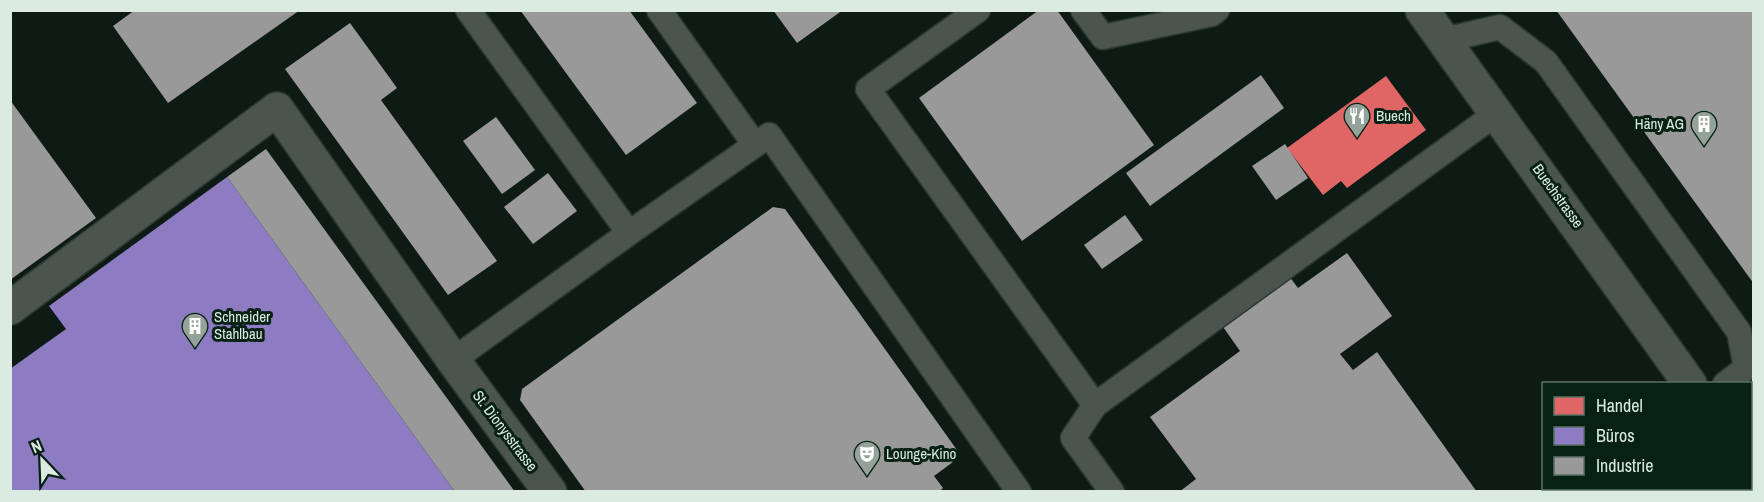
<svg xmlns="http://www.w3.org/2000/svg" width="1764" height="502" font-family="'Archivo Narrow',sans-serif">
	<style>
		.shops { fill: #e06666 }
		.offices { fill: #8e7cc3 }
		.industry { fill: #999 }
		.lines { fill: none; stroke-linecap: round; stroke-linejoin: round }
		.service-casing { stroke: #2b3731; stroke-width: 27 }
		.minor-casing { stroke: #2b3731; stroke-width: 36 }
		.service { stroke: #4b544f; stroke-width: 24 }
		.minor { stroke: #4b544f; stroke-width: 33 }
		.labels { text-anchor: middle; stroke-width: 6; stroke-linejoin: round; paint-order: stroke }
		.poi-label { font-size: 15px; fill: #dcebe2; stroke: #072115; text-anchor: start }
		.street-label { font-size: 15px; fill: #dcebe2; stroke: #072115 }
	</style>
	<rect width="100%" height="100%" fill="#0d1b14"/>
	<polygon class="shops" points="1386,76 1426,130 1347,188 1341,181 1323,195 1287,148"/>
	<polygon class="offices" points="227,177 455,492 10,492 10,369 66,329 49,306"/>
	<g class="industry">
		<polygon points="135,10 300,10 168,103 113,26"/>
		<polygon points="520,10 629,10 697,103 626,155"/>
		<polygon points="773,10 843,10 797,43"/>
		<polygon points="1039,10 1057,10 1154,145 1022,241 919,98"/>
		<polygon points="1556,10 1754,10 1754,284"/>
		<polygon points="350,23 397,88 381,100 497,261 448,295 285,69"/>
		<polygon points="1261,75 1284,108 1150,206 1126,173"/>
		<polygon points="10,100 96,218 10,280"/>
		<polygon points="496,117 535,170 502,194 463,141"/>
		<polygon points="1285,144 1308,178 1276,200 1252,166"/>
		<polygon points="266,149 515,492 455,492 227,177"/>
		<polygon points="548,173 577,211 533,244 504,207"/>
		<polygon points="773,207 785,209 957,450 957,459 934,476 943,488 939,492 586,492 520,400 522,389"/>
		<polygon points="1125,215 1143,240 1102,269 1084,245"/>
		<polygon points="1347,253 1392,316 1340,354 1353,370 1377,352 1477,492 1179,492 1196,479 1150,417 1240,351 1221,324 1289,276 1298,288"/>
	</g>
	<g class="lines">
		<g class="service-casing">
			<g id="service">
				<polyline points="978,10 868,89 1095,405 1497,113"/>
				<polyline points="1083,10 1103,37 1212,14 1217,10"/>
				<polyline points="1444,40 1500,27 1546,62 1739,332 1746,368 1725,384"/>
				<polyline points="755,145 769,135 1019,492"/>
				<polyline points="629,233 755,145 659,10"/>
				<polyline points="453,360 629,233 468,10"/>
				<polyline points="1095,405 1073,438 1112,492"/>
			</g>
		</g>
		<g class="minor-casing">
			<g id="minor">
				<polyline points="1422,10 1690,384"/>
				<polyline points="10,308 277,109 453,360 550,492"/>
				<polyline points="1750,469 1754,473"/>
			</g>
		</g>
		<use href="#service" class="service"/>
		<use href="#minor" class="minor"/>
	</g>
	<defs>
		<g id="restaurant-pin" transform="scale(1.35)"><path d="M0 17L-7.5 6A9.5 9.5 0 1 1 7.5 6Z" fill="#94a29a" stroke="#072115"/><path d="M-5-6h1v4h1v-4h1v4h1v-4h1v5L-1.5 .5V6h-2V.5L-5-1ZM5-6V6H3V1.5H1.5Q1.5-4 5-6Z" fill="#fff"/></g>
		<g id="building-pin" transform="scale(1.35)"><path d="M0 17L-7.5 6A9.5 9.5 0 1 1 7.5 6Z" fill="#94a29a" stroke="#072115"/><path d="M-4-6H4V6H1V3H-1V6H-4ZM-2.5-4.3h1.7v1.8h-1.7ZM.8-4.3h1.7v1.8H.8ZM-2.5-1h1.7V.8h-1.7ZM.8-1h1.7V.8H.8Z" fill="#fff"/></g>
		<g id="theatre-pin" transform="scale(1.35)"><path d="M0 17L-7.5 6A9.5 9.5 0 1 1 7.5 6Z" fill="#94a29a" stroke="#072115"/><path d="M-5-5.5Q0-4 5-5.5V0Q5 5 0 6Q-5 5-5 0ZM-3.3-2.5H-1v1.5H-3.3ZM1-2.5H3.3v1.5H1ZM-2.8 1Q0 5.5 2.8 1Z" fill="#fff"/></g>
	</defs>
	<g fill-rule="evenodd">
		<use href="#restaurant-pin" x="1357" y="116"/>
		<use href="#building-pin" x="1704" y="124"/>
		<use href="#building-pin" x="195" y="326"/>
		<use href="#theatre-pin" x="867" y="454"/>
	</g>
	<g class="labels">
		<g class="poi-label">
			<text x="1376" y="121">Buech</text>
			<text x="1684" y="129" text-anchor="end">Häny AG</text>
			<text x="214" y="322">Schneider<tspan x="214" dy="17">Stahlbau</tspan></text>
			<text x="886" y="459">Lounge-Kino</text>
		</g>
		<g class="street-label">
			<text transform="translate(1558 196) rotate(54)" y="5">Buechstrasse</text>
			<text transform="translate(505 431) rotate(53)" y="5">St. Dionysstrasse</text>
		</g>
	</g>
	<rect width="1764" height="502" fill="none" stroke="#dcebe2" stroke-width="24"/>
	<rect x="1542" y="382" width="210" height="108" fill="#072115" stroke="#5c7267" stroke-width="1.5"/>
	<rect x="1554" y="397" width="30" height="18" fill="#e06666" stroke="#5c7267" stroke-width="1.5"/>
	<text x="1596" y="412" font-size="18" fill="#dcebe2">Handel</text>
	<rect x="1554" y="427" width="30" height="18" fill="#8e7cc3" stroke="#5c7267" stroke-width="1.5"/>
	<text x="1596" y="442" font-size="18" fill="#dcebe2">Büros</text>
	<rect x="1554" y="457" width="30" height="18" fill="#999999" stroke="#5c7267" stroke-width="1.5"/>
	<text x="1596" y="472" font-size="18" fill="#dcebe2">Industrie</text>
	<g transform="translate(42 460) rotate(337)" stroke="#072115" stroke-width="4.5" paint-order="stroke">
	<path d="M0-4.5L10 22L0 15L-10 22Z" fill="#dcebe2"/>
	<text y="-9" font-size="16" font-weight="bold" text-anchor="middle" fill="#dcebe2">N</text>
	</g>
</svg>
